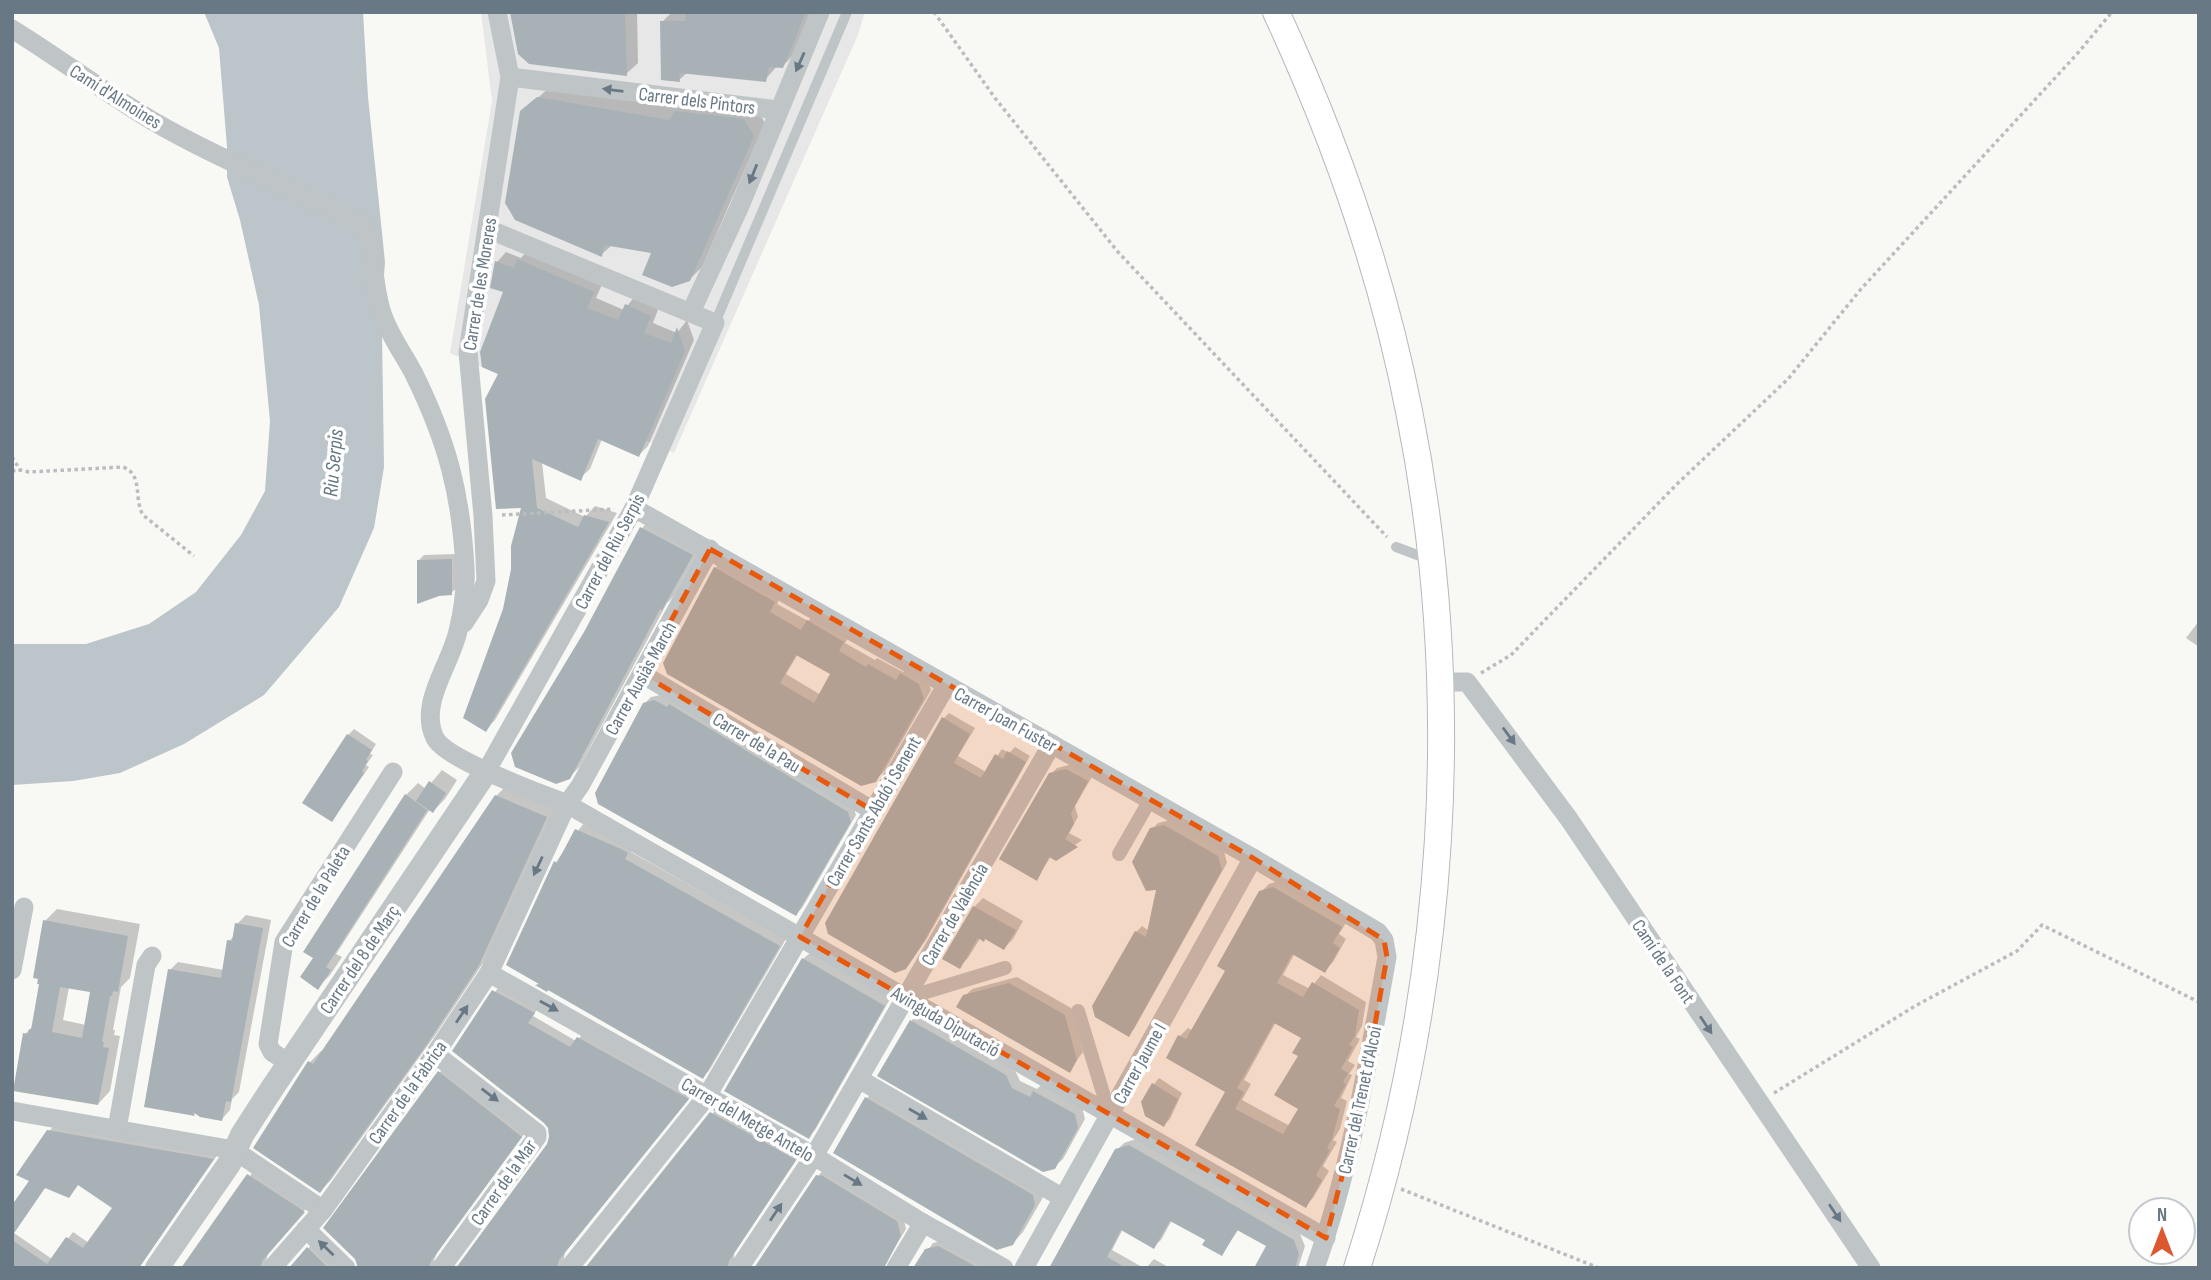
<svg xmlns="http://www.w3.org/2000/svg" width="2211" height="1280" font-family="'Sofia Sans Condensed',sans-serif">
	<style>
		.built { fill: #e6e7e6 }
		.water { fill: #bbc5ca }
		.shadow { fill: #0003; fill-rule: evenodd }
		.building { fill: #a8b1b6; fill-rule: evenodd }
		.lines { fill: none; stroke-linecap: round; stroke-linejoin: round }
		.secondary-casing { stroke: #b4b9be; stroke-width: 28 }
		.path { stroke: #babdbf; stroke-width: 3.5; stroke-dasharray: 3.5 3.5; stroke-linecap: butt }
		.service { stroke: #bfc4c7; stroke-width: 10 }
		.pedestrian { stroke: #bfc4c7; stroke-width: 14 }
		.minor { stroke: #bfc4c7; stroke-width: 19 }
		.tertiary { stroke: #bfc4c7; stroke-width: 24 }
		.secondary { stroke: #fff; stroke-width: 26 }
		.oneway { fill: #687885 }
		.marked { fill: #e8590c; fill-opacity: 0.2; stroke: #e8590c; stroke-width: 5; stroke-dasharray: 14 9; stroke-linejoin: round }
		.labels { text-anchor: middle; stroke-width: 7; stroke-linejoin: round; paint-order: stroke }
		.street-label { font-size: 19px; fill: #687885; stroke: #fff }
		.water-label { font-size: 21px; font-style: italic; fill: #647981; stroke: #fff }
	</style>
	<rect width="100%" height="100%" fill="#f8f8f5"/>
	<polygon class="built" points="481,12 865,12 857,37 674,453 450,353 492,101"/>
	<polygon class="water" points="204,12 363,12 368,97 385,262 380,326 382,334 384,467 374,528 339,607 264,695 184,744 120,773 73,781 12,785 12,644 86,644 149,624 196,592 241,535 265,491 270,421 259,305 240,220 227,177 227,147 219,48"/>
	<g class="shadow">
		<polygon points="512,12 637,12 638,63 626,74"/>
		<polygon points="672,12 812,12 794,54 783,66 777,66 765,80 688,72 679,80 662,22"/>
		<polygon points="550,87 680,108 688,100 756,108 765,123 702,267 689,280 654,252 612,245 601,255 522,112"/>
		<polygon points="528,250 603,282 596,298 624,310 635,296 659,307 653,323 677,333 687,320 694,340 648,446 639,455 602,439 590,469 580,478 542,462 546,498 585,517 595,506 617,513 495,720 486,730 523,506 501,374 506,291 492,287 497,262 506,252 521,258"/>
		<polygon points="653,517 702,544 673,597 667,603 580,766 569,778 585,633 642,528"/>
		<polygon points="457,554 457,588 451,593 419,560 424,555"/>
		<path d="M723 561 782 594 777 604 808 621 816 613 851 633 845 643 875 660 877 658 903 672 909 667 927 677 931 690 884 772 875 780 668 673 715 568ZM798 654 832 674 821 695 786 674Z"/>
		<polygon points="2199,621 2199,647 2186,638"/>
		<polygon points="661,695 853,806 856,815 802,908 796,914 644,704 651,697"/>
		<polygon points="949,713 975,728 958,756 986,772 1002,749 1009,753 1015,747 1030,756 926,940 905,968 943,719"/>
		<polygon points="354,729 376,744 370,754 373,755 366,765 369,767 332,820 348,735"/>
		<polygon points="1073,764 1093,775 1075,806 1078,817 1069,833 1082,840 1056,859 1051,856 1037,879 1051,774 1057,768"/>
		<polygon points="442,770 457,780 445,799 433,811 430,809 336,954 342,957 330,975 318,987 315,958 406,795 418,783 426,789"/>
		<polygon points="507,785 557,806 489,954 436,1034 331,1180 320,1191 310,1062 321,1051 323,1052 496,796"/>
		<polygon points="1170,820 1224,851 1227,863 1134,1029 1129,1035 1136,932 1142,926 1149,931 1158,887 1152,829 1158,823"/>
		<polygon points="583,824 633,846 631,852 786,939 709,1071 702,1077 549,988 538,985 556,862"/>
		<path d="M1282 880 1349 918 1339 934 1346 939 1333 962 1325 970 1295 953 1283 975 1310 989 1321 975 1366 1002 1362 1026 1356 1037 1360 1039 1348 1061 1355 1065 1349 1074 1352 1075 1341 1098 1347 1101 1340 1129 1333 1140 1337 1142 1323 1166 1329 1171 1313 1198 1305 1206 1198 1144 1227 1092 1180 1036 1188 1028 1193 1031 1227 970 1261 892 1269 884ZM1276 1022 1304 1038 1300 1056V1108L1290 1126 1242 1100 1251 1084 1244 1080Z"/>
		<polygon points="983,898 1023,921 1013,939 1004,948 986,937 981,937 968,958 959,967 974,907"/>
		<path d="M57 909 140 924 130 978 121 987 113 1030H115L114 1035 120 1036 110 1091 98 1104 25 1034 34 1025 42 982 45 921ZM69 987 92 991 86 1025 63 1020Z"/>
		<polygon points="246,915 271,920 239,1092 232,1099 230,1110 222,1119 196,1112 195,1114 146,1106 170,970 178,962 224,970 229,941 235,935 237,924"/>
		<polygon points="810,953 890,999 815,1130 808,1137 803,959"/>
		<polygon points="1017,977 1071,1008 1083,1052 1069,1071 965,996 972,989"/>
		<polygon points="500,985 539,1006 533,1016 576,1041 585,1032 693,1093 565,1252 563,1265 565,1268 458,1268 548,1145 550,1127 454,1051"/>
		<polygon points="919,1013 1014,1068 1020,1081 1037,1089 1042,1084 1082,1107 1085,1119 1063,1159 1054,1167 911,1021"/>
		<polygon points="445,1067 527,1130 437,1253 434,1260 438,1268 359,1268 439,1073"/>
		<polygon points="1159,1078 1182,1093 1170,1119 1164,1125 1154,1084"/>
		<polygon points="878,1087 1046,1192 1023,1232 1012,1244 835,1153 867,1098"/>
		<polygon points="718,1107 801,1153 734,1253 735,1268 587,1268"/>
		<path d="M55 1125 218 1154 138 1268 12 1264V1208L32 1180 49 1131ZM79 1183 114 1207 89 1243 73 1232 52 1259 14 1233 46 1186Z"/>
		<polygon points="1136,1139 1300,1234 1305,1246 1298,1268 1256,1268 1269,1246 1239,1229 1222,1254 1207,1240 1172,1220 1161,1240 1154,1246 1123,1229 1112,1250 1144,1268 1052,1268 1117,1150 1124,1143"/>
		<polygon points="255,1169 309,1205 268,1252 266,1264 268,1268 183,1268"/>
		<polygon points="824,1169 903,1215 906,1229 882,1268 818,1176"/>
		<polygon points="945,1240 993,1268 915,1268 933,1243"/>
		<polygon points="314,1242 340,1268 291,1268"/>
		<polygon points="1154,1259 1170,1268 1146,1268"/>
	</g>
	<g class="building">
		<polygon points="510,12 625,12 627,76 529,64 518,54"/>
		<polygon points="685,12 806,12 783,68 769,67 766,82 679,73 680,82 661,80 660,21 686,21"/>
		<polygon points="537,97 669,120 675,111 744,119 754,136 690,281 672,287 642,275 651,253 604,245 602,257 515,220 505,203 520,111"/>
		<polygon points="517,259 594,292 587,308 618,320 625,304 651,316 644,333 671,343 677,327 685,351 639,457 598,439 581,481 532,459 537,508 578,527 584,515 609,522 486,732 463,718 503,609 511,569 511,546 521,508 496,509 485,399 498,374 482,367 480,352 503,292 490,288 495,261 514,268"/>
		<polygon points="640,527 693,555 662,610 660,609 570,779 556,784 515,767 511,753 584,632"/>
		<polygon points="452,559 452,595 439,596 417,604 417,560"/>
		<path d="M714 567 775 602 770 612 801 630 807 620 844 642 839 651 866 667 868 664 896 680 900 673 919 684 924 699 876 782 861 786 667 674 663 663ZM796 655 830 674 814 703 780 683Z"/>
		<polygon points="654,700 667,707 669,704 848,812 851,822 796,916 598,804 595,793 643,703"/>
		<polygon points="942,717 970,734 954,763 981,778 995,754 1003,759 1007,751 1026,762 920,948 906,969 895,973 828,934 825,923"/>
		<polygon points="347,734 372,750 366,760 368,761 362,771 364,773 332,822 302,803"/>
		<polygon points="1066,769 1088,781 1071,813 1074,824 1065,839 1078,847 1056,861 1049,857 1037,881 999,859 1049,773"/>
		<polygon points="429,781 446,793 433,813 416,801"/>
		<polygon points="405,794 427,810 326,967 331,970 318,990 300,977 313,958 303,952"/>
		<polygon points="495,795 547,817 478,967 425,1047 320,1193 253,1148 308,1061 313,1064"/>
		<polygon points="1164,825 1218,856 1222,870 1129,1037 1095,1017 1092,1006 1135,931 1146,937 1156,890 1146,891 1132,862 1150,828"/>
		<polygon points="575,829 621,849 628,853 625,859 780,946 703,1079 548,990 547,992 535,985 539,984 506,965 554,861 557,863"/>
		<path d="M1273 887 1342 927 1333 943 1340 948 1325 973 1292 954 1277 983 1303 997 1312 982 1359 1010 1355 1036 1349 1045 1353 1047 1341 1069 1348 1073 1343 1082 1346 1084 1334 1106 1340 1109 1332 1139 1327 1148 1330 1150 1316 1175 1322 1180 1306 1208 1195 1145 1225 1092 1166 1058 1178 1035 1186 1039 1225 971 1217 966 1259 891ZM1274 1023 1301 1038 1292 1053 1298 1056 1274 1095 1298 1109 1283 1134 1235 1109 1244 1092 1237 1088Z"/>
		<polygon points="973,906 1016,930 1004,950 985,939 984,942 978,938 960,969 942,959"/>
		<path d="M43 920 128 936 118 992 113 991 112 996H110L102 1042H104L103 1047 109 1048 98 1105 13 1091 23 1033 28 1034 29 1029 31 1030 39 984H37L38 979 33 978ZM60 987 90 992 82 1038 52 1032Z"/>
		<polygon points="235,923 263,928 231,1102 226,1101 222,1121 200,1117 193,1112 195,1116 144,1107 168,969 221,978 227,940 232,941"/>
		<polygon points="802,958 885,1006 809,1139 724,1091"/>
		<polygon points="1009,983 1065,1015 1077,1060 1070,1073 956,1007 963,995"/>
		<polygon points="492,990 535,1013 528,1023 570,1047 577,1037 689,1099 559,1260 557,1268 456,1268 547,1144 549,1137 548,1128 544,1123 452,1051"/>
		<polygon points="910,1020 1006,1075 1012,1088 1030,1097 1033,1091 1075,1114 1078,1128 1055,1169 1043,1172 877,1076"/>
		<polygon points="438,1071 522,1137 431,1261 429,1268 358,1268 355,1259 323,1228"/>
		<polygon points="1152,1083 1178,1099 1164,1127 1145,1116 1141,1102"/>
		<polygon points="865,1097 1033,1195 1035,1205 1013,1245 997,1250 833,1153"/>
		<polygon points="710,1112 796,1160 729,1261 727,1268 585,1268"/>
		<polygon points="47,1130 214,1159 139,1268 12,1268 12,1240 47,1264 66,1237 83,1248 112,1208 78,1185 69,1198 45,1188 12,1236 12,1205 29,1181 16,1175"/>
		<polygon points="1129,1145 1294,1240 1299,1254 1295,1268 1254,1268 1266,1246 1237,1230 1222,1256 1202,1245 1205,1240 1170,1221 1154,1249 1121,1230 1107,1257 1126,1268 1049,1268 1115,1149"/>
		<polygon points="247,1174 305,1212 263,1260 260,1268 181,1268"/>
		<polygon points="816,1175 820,1176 821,1175 897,1221 901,1236 884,1268 754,1268"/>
		<polygon points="938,1246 964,1260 978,1268 913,1268 925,1249"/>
		<polygon points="307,1247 328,1268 289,1268"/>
	</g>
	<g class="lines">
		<g class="secondary-casing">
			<path id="secondary" d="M1276 12C1335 139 1382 273 1409 411 1466 695 1446 993 1357 1268"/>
		</g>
		<g class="path">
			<polyline points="934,12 995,98 1118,252 1387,537"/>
			<path d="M12 457 20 470 29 472 123 467C144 475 133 498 143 515L194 556"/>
			<polyline points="12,471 20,470"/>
			<polyline points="502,515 614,509"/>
			<polyline points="1481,673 1511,655 1677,484 1788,379 1861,289 2077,54 2112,12"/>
			<polyline points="1774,1093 1915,1006 2017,951 2042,925 2199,1002"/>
			<polyline points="1401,1189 1599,1268"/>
		</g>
		<g class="service">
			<polyline points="715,323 847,12"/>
			<polyline points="1396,547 1428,559"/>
		</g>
		<g class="pedestrian">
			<polyline points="1119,854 1150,800"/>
			<polyline points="906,998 1005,968"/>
			<polyline points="1078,1011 1110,1116"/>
		</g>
		<g class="minor">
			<path d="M12 29C59 58 104 92 151 120 218 159 290 187 358 222L370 239C374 264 374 289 382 313 389 335 403 353 414 374 447 441 461 493 465 568 466 589 463 611 458 631 451 664 418 704 435 738 446 760 540 793 567 804L1326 1238"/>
			<polyline points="510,77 778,110"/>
			<polyline points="691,312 739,208 820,12"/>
			<path d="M634 508 1253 858 1378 932 1384 940 1387 957C1368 1062 1351 1167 1315 1268"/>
			<polyline points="464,623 479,600 486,581 483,516 468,352 510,77 497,12"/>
			<polyline points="642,674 872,810"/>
			<polyline points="1439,682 1467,682 1569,819 1871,1268"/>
			<polyline points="487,770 634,508 715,323 488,229"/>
			<polyline points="12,970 24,907"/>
			<polyline points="489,973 814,1156 923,1223 1004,1268"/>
			<polyline points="435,1054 537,1133 537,1137 441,1268"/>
			<polyline points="289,1063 272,1052 268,1044 284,942 393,772"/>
			<polyline points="859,1079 1063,1198"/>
			<polyline points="12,1111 234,1150 323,1210"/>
			<polyline points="117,1129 146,965 152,956"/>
			<polyline points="306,1229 346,1268"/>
			<polyline points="272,1268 323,1210 435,1054 489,973 567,804 580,786 710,549"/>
			<polyline points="569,1268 707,1096 946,686"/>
			<polyline points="739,1268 814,1156 1052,744"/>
			<polyline points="896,1268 923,1223"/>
			<polyline points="1024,1268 1253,858"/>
		</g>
		<polyline class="tertiary" points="157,1268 229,1164 242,1135 271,1090 487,770"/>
		<use href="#secondary" class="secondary"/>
	</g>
	<defs><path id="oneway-solid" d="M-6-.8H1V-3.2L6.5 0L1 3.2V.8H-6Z" transform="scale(1.75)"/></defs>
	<g class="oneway">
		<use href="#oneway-solid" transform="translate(800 62) rotate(114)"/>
		<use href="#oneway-solid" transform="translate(613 90) rotate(-173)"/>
		<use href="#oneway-solid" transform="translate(753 174) rotate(112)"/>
		<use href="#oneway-solid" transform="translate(1509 736) rotate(54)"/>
		<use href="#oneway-solid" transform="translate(538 866) rotate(115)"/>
		<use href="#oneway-solid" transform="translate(549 1006) rotate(29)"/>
		<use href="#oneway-solid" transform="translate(462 1014) rotate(-56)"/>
		<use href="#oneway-solid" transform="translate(1706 1025) rotate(56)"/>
		<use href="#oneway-solid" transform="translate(490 1095) rotate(37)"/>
		<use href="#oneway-solid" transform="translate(918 1114) rotate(30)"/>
		<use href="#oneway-solid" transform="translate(853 1180) rotate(31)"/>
		<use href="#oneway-solid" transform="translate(776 1212) rotate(-56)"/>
		<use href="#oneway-solid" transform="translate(1835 1213) rotate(56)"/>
		<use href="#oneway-solid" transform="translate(326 1248) rotate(-136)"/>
	</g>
	<path class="marked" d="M710 549 1253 858 1384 940 1387 957 1361 1103 1326 1238 800 937 872 810 642 674Z"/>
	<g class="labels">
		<g class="street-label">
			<text transform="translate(116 96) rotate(32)" y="7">Camí d'Almoines</text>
			<text transform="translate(697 100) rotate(7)" y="7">Carrer dels Pintors</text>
			<text transform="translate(479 284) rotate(-81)" y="7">Carrer de les Moreres</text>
			<text transform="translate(609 551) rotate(-62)" y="7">Carrer del Riu Serpis</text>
			<text transform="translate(640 678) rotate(-61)" y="7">Carrer Ausiàs March</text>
			<text transform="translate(1006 719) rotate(29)" y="7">Carrer Joan Fuster</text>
			<text transform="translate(757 742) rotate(31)" y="7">Carrer de la Pau</text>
			<text transform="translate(873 811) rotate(-60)" y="7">Carrer Sants Abdó i Senent</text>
			<text transform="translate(315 896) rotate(-59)" y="7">Carrer de la Paleta</text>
			<text transform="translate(954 914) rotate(-60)" y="7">Carrer de València</text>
			<text transform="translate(359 959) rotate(-56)" y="7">Carrer del 8 de Març</text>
			<text transform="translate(1664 961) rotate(56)" y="7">Camí de la Font</text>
			<text transform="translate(946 1021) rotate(30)" y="7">Avinguda Diputació</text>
			<text transform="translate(1139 1063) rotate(-61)" y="7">Carrer Jaume I</text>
			<text transform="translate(407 1092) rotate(-55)" y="7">Carrer de la Fabrica</text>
			<text transform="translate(1359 1100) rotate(-78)" y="7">Carrer del Trenet d'Alcoi</text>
			<text transform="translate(748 1119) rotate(30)" y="7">Carrer del Metge Antelo</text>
			<text transform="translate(503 1182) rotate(-55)" y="7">Carrer de la Mar</text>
		</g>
		<g class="water-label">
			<text transform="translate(333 463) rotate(-85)" y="7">Riu Serpis</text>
		</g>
	</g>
	<rect width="2211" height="1280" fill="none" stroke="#687885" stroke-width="28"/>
	<g transform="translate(2162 1231)"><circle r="33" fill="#ffffff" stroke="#c3c9ce" stroke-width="2"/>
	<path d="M0-5L12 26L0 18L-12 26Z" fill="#dd5830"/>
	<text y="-10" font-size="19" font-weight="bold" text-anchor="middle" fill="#687885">N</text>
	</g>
</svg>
